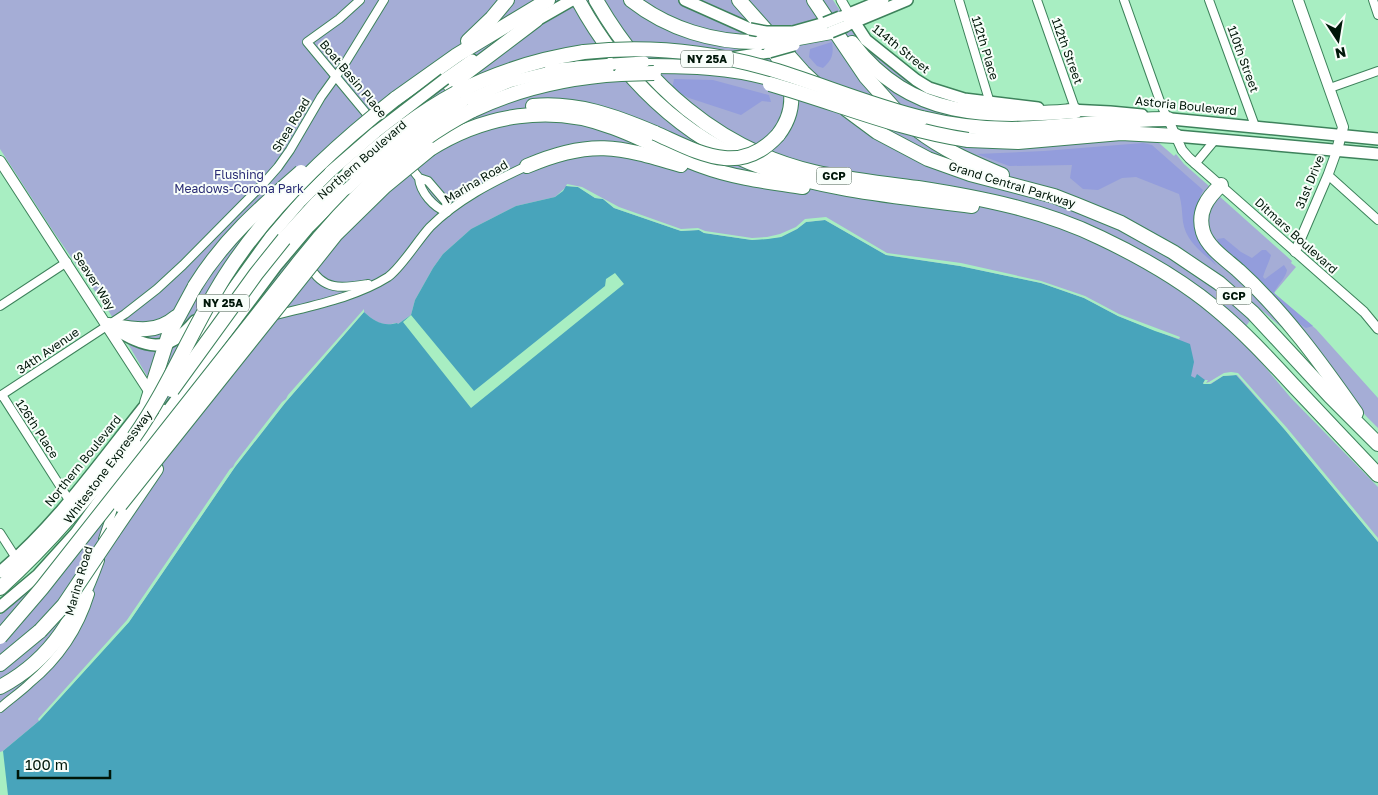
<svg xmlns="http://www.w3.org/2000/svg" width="1378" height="795" font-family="'Golos Text',sans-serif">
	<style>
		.green { fill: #a5add6 }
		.forest { fill: #939ddc }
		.water { fill: #48a4bb }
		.pier { fill: #a8eec2 }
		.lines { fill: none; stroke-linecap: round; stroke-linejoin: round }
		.minor-casing { stroke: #3d825b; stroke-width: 10 }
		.tertiary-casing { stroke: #3d825b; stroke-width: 11 }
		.secondary-casing { stroke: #3d825b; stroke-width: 12 }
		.primary-casing { stroke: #3d825b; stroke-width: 14 }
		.motorway-casing { stroke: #3d825b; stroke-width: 16 }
		.minor { stroke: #fff; stroke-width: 8 }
		.tertiary { stroke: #fff; stroke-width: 9 }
		.secondary { stroke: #fff; stroke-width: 10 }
		.primary { stroke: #fff; stroke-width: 11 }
		.motorway { stroke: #fff; stroke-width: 14 }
		.primary-bridge-casing { stroke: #3d825b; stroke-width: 14; stroke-linecap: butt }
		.motorway-bridge-casing { stroke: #3d825b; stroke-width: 16; stroke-linecap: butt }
		.primary-bridge { stroke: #fff; stroke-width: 11 }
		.motorway-bridge { stroke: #fff; stroke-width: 14 }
		.labels { text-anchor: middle; stroke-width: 4; stroke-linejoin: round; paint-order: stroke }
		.shield { fill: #f8fefa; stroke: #4a5c51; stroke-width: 1 }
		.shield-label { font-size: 11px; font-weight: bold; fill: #001709 }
		.street-label { font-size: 12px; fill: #001709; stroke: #f8fefa }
		.park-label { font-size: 12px; fill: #2a2c75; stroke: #f8fefa }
	</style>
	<rect width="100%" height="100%" fill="#a8eec2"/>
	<path class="green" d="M0 0H833L861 42 932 95 946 100 1129 117 1174 156 1176 154 1184 164 1209 186V187L1292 261 1291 263 1296 267 1274 293 1316 329 1378 398V428L1366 416 1328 367 1259 308 1239 336 1291 398 1378 487V795L706 251 566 187 555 197 516 206 471 229 443 254 433 268 415 300 411 315 398 324 396 323C382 327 374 321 364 312L129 622 39 721 3 751 0 752V615L48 573 170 415 108 310 53 231 0 149Z"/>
	<g class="forest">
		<path d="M832 42C834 54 832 60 823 68L817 66 809 57 810 49Z"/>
		<polygon points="674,79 713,80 769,95 771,102 762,101 741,115 689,98 672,89"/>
		<path d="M1143 143 1152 145 1203 190C1186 227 1195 235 1217 266 1203 253 1186 242 1183 222 1182 213 1182 204 1179 194L1136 177 1122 178 1098 190 1083 189 1070 178 1072 165 1009 166 977 154 1044 151Z"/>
		<path d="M1224 238 1241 252 1252 258 1262 250H1266L1271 255C1270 260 1265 270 1263 277L1265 279 1284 265 1287 270C1286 278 1277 285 1274 293L1313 326 1306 328 1297 322 1244 266 1218 242 1217 239Z"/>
	</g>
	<path class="water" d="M566 186 578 187 595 198 603 199 614 208 681 231 699 230 704 233 752 240 781 237 797 229 806 222 825 220 886 255 960 266 1041 283 1084 298 1118 316 1190 344 1194 362 1191 376 1195 378 1197 374 1205 380 1203 383 1211 384 1223 376 1236 375 1285 430 1378 542V795H8L3 751 39 721 129 622 235 467 285 403 364 312C374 321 383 327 397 323L398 324 411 315 415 300 433 268 443 254 471 229 516 206 555 197 563 191Z"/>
	<g class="pier">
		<polygon points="567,184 582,187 619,207 681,229 698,228 705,231 752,238 767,237 780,234 796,227 805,219 826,217 887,253 961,263 1041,281 1085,296 1119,314 1180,337 1179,339 1155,331 1118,316 1084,298 1041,283 960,266 886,255 825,220 806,222 797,229 781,237 768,239 752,240 704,233 699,230 681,231 614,208 603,199 595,198 578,187 566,186"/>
		<polygon points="615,273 624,284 471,408 403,322 411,315 474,391 605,286 606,279"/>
		<polygon points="364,309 364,312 285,403 235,467 129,622 39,721 38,719 127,620 230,469 233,467 235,463 282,402 286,399 288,395"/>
		<polygon points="1231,372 1238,373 1287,428 1378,538 1378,542 1285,430 1237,375 1223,376 1210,384 1203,384 1205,380 1208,380 1206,383 1209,382 1224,373"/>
	</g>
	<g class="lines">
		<g class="minor-casing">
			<g id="minor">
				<polyline points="360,0 339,19 307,42 390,142"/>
				<polyline points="959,0 990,103"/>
				<polyline points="1037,0 1076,111"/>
				<polyline points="1124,0 1162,107 1168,119"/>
				<polyline points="1209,0 1255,126"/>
				<polyline points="1373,0 1378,15"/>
				<polyline points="1330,88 1378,71"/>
				<path d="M408 164 419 178 428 181 446 202 447 212C434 208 420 192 419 178"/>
				<polyline points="1195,164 1215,140"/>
				<polyline points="1328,175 1378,220"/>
				<path d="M309 265C323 292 343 288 368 284"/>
				<polyline points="0,306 67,262"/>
				<path d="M272 316C310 306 355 298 388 277 401 268 418 240 430 227 457 200 492 182 527 166"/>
				<polyline points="2,395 69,500"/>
				<polyline points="0,396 125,314 157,289 183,265 263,184 278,167 290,150 321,97 344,65 384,0"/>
				<polyline points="0,533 16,558"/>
				<polyline points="103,539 116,500"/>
				<path d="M0 708C10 699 21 692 30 683 59 659 79 630 90 594"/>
			</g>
		</g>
		<g class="tertiary-casing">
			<g id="tertiary">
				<polyline points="841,0 849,14"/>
				<polyline points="1168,119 1182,150 1189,158 1364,312 1378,329"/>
				<polyline points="1295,252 1328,175 1337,150"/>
			</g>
		</g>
		<g class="secondary-casing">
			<g id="secondary">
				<polyline points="1298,0 1343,127 1337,150"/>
				<polyline points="0,161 160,408 167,412"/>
			</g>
		</g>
		<g class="primary-casing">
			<g id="primary">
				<polyline points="685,0 750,29"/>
				<polyline points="849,14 866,40 916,80 929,88 964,99 1038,108"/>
				<polyline points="844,16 883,0"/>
				<polyline points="530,24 572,0"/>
				<polyline points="847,25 907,0"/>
				<polyline points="793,32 825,23"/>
				<polyline points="731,58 769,52"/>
				<polyline points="577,67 613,64"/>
				<polyline points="445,79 472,60"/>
				<polyline points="463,102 509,82 558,70"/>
				<polyline points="1069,110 1110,112 1142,115"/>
				<polyline points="1161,118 1378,139"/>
				<polyline points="1176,136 1378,154"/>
				<path d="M112 327C146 348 166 356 195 321"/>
				<polyline points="190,348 271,236 301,201 330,172"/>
				<path d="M0 572C60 522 104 456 153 396"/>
				<polyline points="0,607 38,575 76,533 120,472 167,412 276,266 309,227 347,189"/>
			</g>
		</g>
		<g class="motorway-casing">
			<g id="motorway">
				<path d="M578 0C619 75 682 139 764 168 829 191 905 197 972 206"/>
				<path d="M596 0C644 84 719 150 814 172 848 180 883 183 918 188 982 198 1043 210 1101 238 1141 257 1180 279 1215 308 1243 331 1268 358 1293 385 1321 415 1350 445 1378 475"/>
				<path d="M631 0C668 29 714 43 761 42"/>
				<polyline points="739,0 803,72 818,86"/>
				<polyline points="814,0 866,77 898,113"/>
				<polyline points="793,39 831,32"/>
				<polyline points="468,41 492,18 507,0"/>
				<path d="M852 43C912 121 987 117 1076 111"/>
				<path d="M772 48C791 76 801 105 778 135"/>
				<path d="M648 66C690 66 731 67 772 79"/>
				<polyline points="551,71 585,68"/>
				<polyline points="450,85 536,20"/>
				<path d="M456 93C497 72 539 59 584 52"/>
				<polyline points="395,99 457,55 548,0"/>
				<path d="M533 106C577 102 615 116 655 133"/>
				<polyline points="846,109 877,132 928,159 970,174 1054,196 1077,205 1121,223 1173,252 1219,283 1253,313 1330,396 1378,444"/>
				<path d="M471 111C519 88 568 77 621 74"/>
				<path d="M922 118C951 125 982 129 1012 129 1064 128 1116 119 1168 119"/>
				<path d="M916 129C943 150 971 162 1002 175"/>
				<polyline points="968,140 1018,142 1121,133 1176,136"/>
				<path d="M430 149C484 115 551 103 612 127 643 138 671 155 702 166 734 178 769 182 803 187"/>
				<path d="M527 166C590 139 618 146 681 165"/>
				<path d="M1221 185C1207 198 1197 212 1203 232 1208 248 1227 260 1239 271 1284 312 1321 363 1356 413"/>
				<polyline points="284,239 317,203 349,172"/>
				<path d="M108 325C133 329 155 335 176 317"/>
				<polyline points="147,403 169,334 195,286"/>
				<polyline points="113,532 156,469"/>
				<path d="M0 588C51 542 93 491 134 437"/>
				<polyline points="0,664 40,631"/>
				<path d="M0 687C53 659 77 615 97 560"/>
			</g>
		</g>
		<use href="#minor" class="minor"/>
		<use href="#tertiary" class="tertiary"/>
		<use href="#secondary" class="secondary"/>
		<use href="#primary" class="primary"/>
		<use href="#motorway" class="motorway"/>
		<g class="primary-bridge-casing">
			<g id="primary-bridge">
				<polyline points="825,23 840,17"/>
				<polyline points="750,29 766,32 791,32"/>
				<polyline points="831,32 846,26"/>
				<polyline points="769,52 794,45"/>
				<polyline points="613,64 644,62"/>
				<polyline points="330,172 376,132 445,79"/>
				<path d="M347 189C383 156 420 125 463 102"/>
			</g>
		</g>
		<g class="motorway-bridge-casing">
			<g id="motorway-bridge">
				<polyline points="761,42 793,39"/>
				<path d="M584 52C649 45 714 52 777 71 825 86 872 106 922 118"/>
				<polyline points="621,74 654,73"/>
				<path d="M770 84C837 103 900 130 968 140"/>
				<path d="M655 133C698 152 739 178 778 135"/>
				<path d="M349 172C382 142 417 114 456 93"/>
				<path d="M195 286C224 239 261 207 301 172"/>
				<polyline points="172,390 256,274 284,239"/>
				<path d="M134 437C170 386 192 328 225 276 269 207 331 149 395 99"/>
				<polyline points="120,505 336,234 385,186 430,149"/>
				<polyline points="40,631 64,605 113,532"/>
				<path d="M0 637 42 588 296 266C345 204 401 147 471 111"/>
			</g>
		</g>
		<use href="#primary-bridge" class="primary-bridge"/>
		<use href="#motorway-bridge" class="motorway-bridge"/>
	</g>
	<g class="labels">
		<g class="shield">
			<rect x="681" y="50.5" width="52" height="17" rx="4"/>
			<rect x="816.5" y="167.5" width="35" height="17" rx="4"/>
			<rect x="1216.5" y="287.5" width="35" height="17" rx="4"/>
			<rect x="197" y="294.5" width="52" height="17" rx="4"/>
		</g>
		<g class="shield-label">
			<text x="707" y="63">NY 25A</text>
			<text x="834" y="180">GCP</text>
			<text x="1234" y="300">GCP</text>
			<text x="223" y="307">NY 25A</text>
		</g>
		<g class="street-label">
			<text transform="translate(985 48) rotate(73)" y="4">112th Place</text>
			<text transform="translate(901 49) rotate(39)" y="4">114th Street</text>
			<text transform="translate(1067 51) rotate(70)" y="4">112th Street</text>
			<text transform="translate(1243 59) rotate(70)" y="4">110th Street</text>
			<text transform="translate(353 79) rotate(50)" y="4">Boat Basin Place</text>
			<text transform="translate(1186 106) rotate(6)" y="4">Astoria Boulevard</text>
			<text transform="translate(291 125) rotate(-59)" y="4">Shea Road</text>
			<text transform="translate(362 160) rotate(-41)" y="4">Northern Boulevard</text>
			<text transform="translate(476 182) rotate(-31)" y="4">Marina Road</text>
			<text transform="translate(1310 182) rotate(-68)" y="4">31st Drive</text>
			<text transform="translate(1012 185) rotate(17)" y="4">Grand Central Parkway</text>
			<text transform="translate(1296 236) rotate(42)" y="4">Ditmars Boulevard</text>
			<text transform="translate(94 281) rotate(57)" y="4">Seaver Way</text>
			<text transform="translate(48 351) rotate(-34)" y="4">34th Avenue</text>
			<text transform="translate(37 429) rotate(57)" y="4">126th Place</text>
			<text transform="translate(83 461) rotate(-51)" y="4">Northern Boulevard</text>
			<text transform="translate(108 467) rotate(-53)" y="4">Whitestone Expressway</text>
			<text transform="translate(79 581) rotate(-74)" y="4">Marina Road</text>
		</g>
		<g class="park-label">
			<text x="239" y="179">Flushing<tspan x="239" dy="14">Meadows-Corona Park</tspan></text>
		</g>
	</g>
	<g transform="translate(1338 40) rotate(168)" stroke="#f8fefa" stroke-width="4" paint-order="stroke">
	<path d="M0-4L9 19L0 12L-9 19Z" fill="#001709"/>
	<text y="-8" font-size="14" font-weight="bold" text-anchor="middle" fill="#001709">N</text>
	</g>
	<path d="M18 770v8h92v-8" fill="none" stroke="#001709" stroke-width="2.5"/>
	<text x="25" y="770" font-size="15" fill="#001709" stroke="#f8fefa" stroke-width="4" paint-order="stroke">100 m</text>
</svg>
